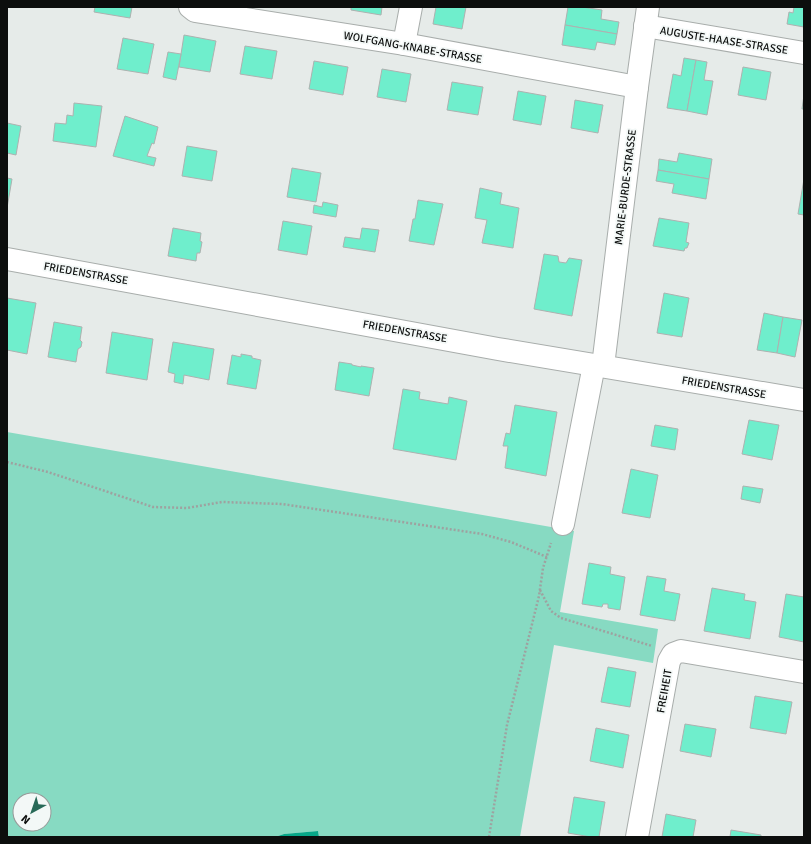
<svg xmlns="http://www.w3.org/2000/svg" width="811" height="844" font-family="Signika,sans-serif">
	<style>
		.green { fill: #87dac2; fill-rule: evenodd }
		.water { fill: #07a788 }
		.building { fill: #6feecc; stroke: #adb2b0 }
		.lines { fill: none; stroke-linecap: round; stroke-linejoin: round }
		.minor-casing { stroke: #a8adab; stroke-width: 24 }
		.path { stroke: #9ea2a0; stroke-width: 2.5; stroke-dasharray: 2 2; stroke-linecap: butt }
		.minor { stroke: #fff; stroke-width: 22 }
		.labels { text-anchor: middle; stroke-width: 3.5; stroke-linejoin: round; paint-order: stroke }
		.street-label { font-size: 11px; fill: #0c0e0d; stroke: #f3f8f7 }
	</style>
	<rect width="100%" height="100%" fill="#e6ebe9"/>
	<path class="green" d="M7 432 574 531 560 612 658 629 653 663 554 645 520 837H319L318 831 284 834 275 837H7ZM20 800H44V824H20Z"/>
	<polygon class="water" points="318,831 319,837 275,837 284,834"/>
	<g class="building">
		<polygon points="95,7 132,7 130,18 94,12"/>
		<polygon points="351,7 382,7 381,15 351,10"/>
		<polygon points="436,7 466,7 462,29 433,24"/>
		<polygon points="568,7 582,7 602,10 601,19 619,22 617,34 565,25"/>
		<polygon points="794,7 804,7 804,27 787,24 789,12 793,13"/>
		<polygon points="565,25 617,34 615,45 597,42 595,50 562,45"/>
		<polygon points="184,35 216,41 210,72 179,67"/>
		<polygon points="123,38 154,44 148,74 117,69"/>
		<polygon points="245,46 277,51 272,79 240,74"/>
		<polygon points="168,52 181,54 176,80 163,77"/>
		<polygon points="684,58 696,60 687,111 667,108 673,74 681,76"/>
		<polygon points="696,60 707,62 704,80 713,81 707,115 687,111"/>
		<polygon points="314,61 348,67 343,95 309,89"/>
		<polygon points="743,67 771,72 766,100 738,95"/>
		<polygon points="382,69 411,74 406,102 377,97"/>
		<polygon points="452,82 483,87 478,115 447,110"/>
		<polygon points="518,91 546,96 541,125 513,120"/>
		<polygon points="804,95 804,109 802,109"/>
		<polygon points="575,100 603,105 598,133 571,128"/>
		<polygon points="74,103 102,106 96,147 53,141 55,123 66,124 67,115 73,116"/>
		<polygon points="125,116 158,127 154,144 152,143 147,156 156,158 154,166 113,156"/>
		<polygon points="7,123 21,126 16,155 7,153"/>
		<polygon points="187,146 217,151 212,181 182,176"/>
		<polygon points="679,153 712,159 709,179 658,170 659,159 677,162"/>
		<polygon points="292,168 321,173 316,202 287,197"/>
		<polygon points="658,170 709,179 706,199 672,193 674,184 656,181"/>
		<polygon points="7,178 12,179 7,208"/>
		<polygon points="804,179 804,215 798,214"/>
		<polygon points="480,188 502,193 500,204 519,208 513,248 482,243 487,220 475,218"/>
		<polygon points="418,200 443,204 434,245 409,241 413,219 415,219"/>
		<polygon points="323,202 338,205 336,217 313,213 314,205 322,207"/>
		<polygon points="659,218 689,223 686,242 689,243 687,248 685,248 684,251 653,246"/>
		<polygon points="283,221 312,226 307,255 278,250"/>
		<polygon points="173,228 201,233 200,241 202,242 200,253 197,253 196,261 168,256"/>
		<polygon points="362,228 379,230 375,252 343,247 345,237 360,239"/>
		<polygon points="544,254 558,256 559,262 566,263 569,258 582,260 572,316 534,309"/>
		<polygon points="664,293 689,298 682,337 657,333"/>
		<polygon points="7,298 36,303 27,354 7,350"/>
		<polygon points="764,313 783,317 777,353 757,350"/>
		<polygon points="783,317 802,320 795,357 777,353"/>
		<polygon points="54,322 82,327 80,340 82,342 81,347 78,349 76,362 48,357"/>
		<polygon points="112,332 153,339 147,380 106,373"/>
		<polygon points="173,342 214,349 209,380 184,375 183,384 174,382 175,374 168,372"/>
		<polygon points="241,354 252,356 252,358 261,360 256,389 227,384 232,355 241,357"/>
		<polygon points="339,362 352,364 352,365 361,367 361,366 374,368 369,396 335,390"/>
		<polygon points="403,389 420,392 419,399 448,404 449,397 467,401 456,460 393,449"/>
		<polygon points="515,405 557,412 546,476 505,468 508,446 503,446 506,433 510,434"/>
		<polygon points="749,420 779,425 772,460 742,454"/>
		<polygon points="655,425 678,429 675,450 651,446"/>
		<polygon points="631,469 658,475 650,518 622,513"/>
		<polygon points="743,486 763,489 760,503 741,499"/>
		<polygon points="589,563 611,567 610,574 625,577 620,610 608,608 608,604 603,604 602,607 582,604"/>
		<polygon points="647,576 666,579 664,591 680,594 675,621 640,615"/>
		<polygon points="712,588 745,594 744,600 756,602 750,639 704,631"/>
		<polygon points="786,594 804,597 804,642 779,637"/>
		<polygon points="608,667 636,672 630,707 601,702"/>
		<polygon points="755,696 792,702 786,734 750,728"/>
		<polygon points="685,724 716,729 711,757 680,751"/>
		<polygon points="596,728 629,735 623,768 590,761"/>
		<polygon points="574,797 605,802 599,837 591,837 568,833"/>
		<polygon points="666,814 696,820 693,837 662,837"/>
		<polygon points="731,830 761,835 761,837 730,837"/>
	</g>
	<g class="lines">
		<g class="minor-casing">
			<g id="minor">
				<polyline points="190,7 195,11 404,44 637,87"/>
				<polyline points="645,26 804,53"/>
				<polyline points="404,44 411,7"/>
				<polyline points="7,259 498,349 804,400"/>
				<polyline points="603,366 637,87 648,7"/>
				<polyline points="563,524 594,365"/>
				<polyline points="637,837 669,661 673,654 681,651 804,672"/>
			</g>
		</g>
		<g class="path">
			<polyline points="7,462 48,472 153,507 187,508 222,502 282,504 482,534 511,542 547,557"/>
			<polyline points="540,590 551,611 561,618 652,646"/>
			<polyline points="489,837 507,725 539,596 543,568 551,543"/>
		</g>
		<use href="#minor" class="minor"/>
	</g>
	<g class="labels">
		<g class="street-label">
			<text transform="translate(724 40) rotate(9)" y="4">AUGUSTE-HAASE-STRASSE</text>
			<text transform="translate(413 47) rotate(10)" y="4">WOLFGANG-KNABE-STRASSE</text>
			<text transform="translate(625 187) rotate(-83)" y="4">MARIE-BURDE-STRASSE</text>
			<text transform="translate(86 273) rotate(10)" y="4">FRIEDENSTRASSE</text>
			<text transform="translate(405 331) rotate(10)" y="4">FRIEDENSTRASSE</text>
			<text transform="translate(724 387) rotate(10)" y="4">FRIEDENSTRASSE</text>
			<text transform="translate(664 691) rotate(-80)" y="4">FREIHEIT</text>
		</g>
	</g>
	<rect width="811" height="844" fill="none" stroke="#0c0e0d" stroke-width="16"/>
	<g transform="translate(32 812) rotate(220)"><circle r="19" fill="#f3f8f7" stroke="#979a99"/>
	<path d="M0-3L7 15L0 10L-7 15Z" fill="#286958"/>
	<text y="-6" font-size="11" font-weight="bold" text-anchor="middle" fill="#0c0e0d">N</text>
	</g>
</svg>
